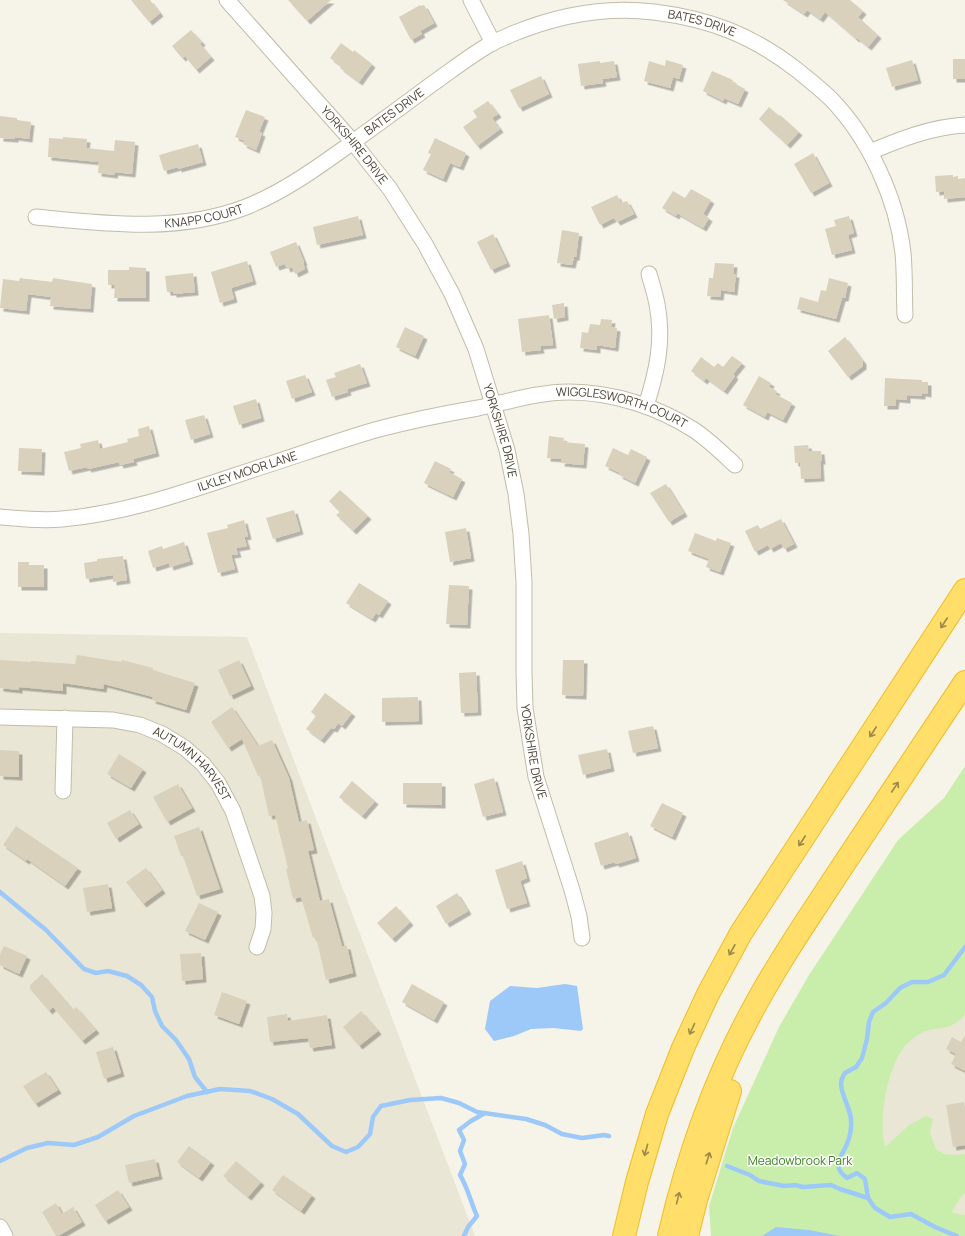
<svg xmlns="http://www.w3.org/2000/svg" width="965" height="1236" font-family="Manrope,sans-serif">
	<style>
		.residential { fill: #eae6d5 }
		.green { fill: #c9eeac }
		.water { fill: #9dc9f9 }
		.lines { fill: none; stroke-linecap: round; stroke-linejoin: round }
		.stream { stroke: #9dc9f9; stroke-width: 4.5 }
		.building { fill: #d9d1bc; filter: url(#shadow) }
		.street-casing { stroke: #c2bda9; stroke-width: 17 }
		.highway-casing { stroke: #f0bd28; stroke-width: 24 }
		.street { stroke: #fff; stroke-width: 15 }
		.highway { stroke: #ffde69; stroke-width: 22 }
		.oneway { stroke: #9b894c }
		.labels { text-anchor: middle; stroke-width: 3; stroke-linejoin: round; paint-order: stroke }
		.street-label { font-size: 12px; fill: #4a4435; stroke: #fff }
		.park-label { font-size: 12px; fill: #3b8421; stroke: #fff }
	</style>
	<defs>
		<filter id="shadow"><feDropShadow dx="3.5" dy="3.5" stdDeviation="0" flood-color="#0004"/></filter>
	</defs>
	<rect width="100%" height="100%" fill="#f6f3e8"/>
	<g class="residential">
		<polygon points="0,633 247,637 475,1236 0,1236"/>
		<polygon points="965,981 965,1215 924,1204 873,1152 870,1083 907,1018"/>
	</g>
	<path class="green" d="M965 766V1012C963 1018 961 1019 956 1023 944 1031 931 1027 921 1033 916 1036 908 1042 904 1047 887 1070 878 1120 885 1147L909 1125 926 1116 933 1119 930 1133 936 1149 944 1154 955 1155 965 1154V1193L960 1198 952 1212 965 1215V1236H711L709 1206 733 1128 779 1027 809 975 898 840 944 798Z"/>
	<g class="water">
		<polygon points="565,984 577,986 583,1029 581,1031 553,1028 531,1029 514,1036 494,1041 485,1029 490,1001 510,986 537,988"/>
		<polygon points="776,1227 809,1230 840,1236 762,1236"/>
	</g>
	<g class="lines">
		<g class="stream">
			<polyline points="0,892 46,930 84,969 96,973 108,971 127,976 141,985 152,997 155,1011 162,1026 176,1040 189,1059 195,1077 207,1092"/>
			<polyline points="0,1161 27,1148 48,1143 74,1145 98,1137 134,1116 187,1096 220,1089 250,1091 272,1099 298,1114 332,1146 346,1152 358,1147 370,1134 373,1117 381,1106 410,1100 441,1098 459,1103 477,1112 526,1119 545,1125 562,1134 582,1138 604,1135 609,1136"/>
			<polyline points="727,1166 750,1175 759,1181 784,1186 795,1185 803,1187 831,1185 840,1189 868,1198"/>
			<path d="M464 1236 468 1227 477 1216C471 1203 468 1188 460 1175L465 1164 460 1151 464 1140 459 1130 471 1121 485 1113"/>
			<path d="M957 1236 935 1227 911 1214 890 1217 875 1208 868 1198 865 1179 857 1173 847 1178C831 1166 841 1158 847 1144 849 1139 851 1131 851 1126 853 1111 842 1099 841 1084 841 1081 843 1076 845 1073L856 1067 862 1058 867 1039 869 1022 873 1012 886 1003 900 988 912 982H928L944 975 965 947"/>
		</g>
	</g>
	<g class="building">
		<polygon points="131,0 150,0 160,13 149,22"/>
		<polygon points="288,0 331,0 307,21"/>
		<polygon points="783,0 850,0 863,11 858,17 878,35 868,47 857,38 856,39 825,12 820,19 807,10 804,14"/>
		<polygon points="420,5 421,6 424,5 434,23 420,31 422,34 411,40 399,17"/>
		<polygon points="191,30 202,42 200,44 211,57 196,70 185,56 182,58 172,46"/>
		<polygon points="341,43 353,52 354,50 372,64 359,82 340,68 341,66 330,58"/>
		<rect x="953" y="59" width="12" height="20"/>
		<polygon points="666,60 683,65 679,79 673,77 670,88 644,81 649,61 665,66"/>
		<polygon points="912,60 918,80 892,87 886,68"/>
		<polygon points="600,61 600,63 614,61 617,77 602,79 603,83 581,86 578,64"/>
		<polygon points="712,71 733,80 732,82 745,89 738,104 724,98 723,101 703,91"/>
		<polygon points="541,76 549,94 519,108 510,90"/>
		<polygon points="488,101 498,114 492,118 500,129 477,146 463,127 477,117 473,111"/>
		<polygon points="769,107 779,116 780,115 799,132 787,145 759,119"/>
		<polygon points="246,110 265,117 259,132 262,133 256,150 243,144 245,141 235,137"/>
		<polygon points="0,116 17,118 17,120 31,122 29,139 15,137 15,139 0,138"/>
		<polygon points="63,137 87,139 86,148 114,151 115,140 135,142 132,174 115,172 114,175 98,173 99,162 48,157 49,138 63,139"/>
		<polygon points="435,138 466,153 460,167 450,163 443,179 423,170 431,154 428,153"/>
		<polygon points="198,144 203,162 178,169 178,167 164,171 159,155"/>
		<polygon points="813,153 829,183 811,193 794,164"/>
		<polygon points="953,175 953,177 958,176 958,179 965,178 965,197 944,199 944,191 936,192 935,176"/>
		<polygon points="691,189 711,200 703,214 709,218 703,228 677,213 676,216 662,208 673,191 685,198"/>
		<polygon points="617,195 621,203 627,201 634,214 617,222 614,218 600,225 591,207"/>
		<polygon points="358,216 363,235 317,245 313,227"/>
		<polygon points="849,216 854,233 848,235 852,250 832,255 825,229 836,226 834,220"/>
		<polygon points="562,230 579,233 576,257 574,257 572,265 557,263"/>
		<polygon points="493,234 507,263 491,270 477,242"/>
		<polygon points="296,242 304,262 303,262 305,269 295,274 292,267 287,269 285,264 276,267 270,252"/>
		<polygon points="247,261 253,281 231,288 234,299 220,303 211,272"/>
		<polygon points="715,263 734,264 733,274 736,274 734,292 721,290 720,297 707,296 709,278 713,278"/>
		<polygon points="129,267 146,268 146,298 114,298 115,285 108,285 108,270 129,270"/>
		<polygon points="193,273 195,292 173,294 173,292 167,292 165,276"/>
		<polygon points="20,278 52,282 53,278 92,284 90,309 50,306 51,297 28,294 26,311 0,308 3,279 19,281"/>
		<polygon points="829,278 848,283 845,298 842,298 836,319 797,309 800,297 818,302 821,290 826,291"/>
		<polygon points="564,303 565,317 554,319 552,305"/>
		<polygon points="549,315 553,345 540,346 541,350 522,352 518,319"/>
		<polygon points="601,319 612,320 611,327 617,328 615,348 597,345 597,350 580,348 582,332 588,333 590,324 600,325"/>
		<polygon points="405,327 424,336 415,356 396,347"/>
		<polygon points="845,337 863,361 863,366 848,377 828,351"/>
		<polygon points="732,356 742,363 733,374 735,376 724,391 706,378 704,381 691,371 701,357 714,367 718,363 723,367"/>
		<polygon points="360,364 367,383 347,389 348,392 332,397 326,380 336,377 334,373"/>
		<polygon points="305,375 312,392 292,399 286,381"/>
		<polygon points="759,376 771,383 769,387 777,391 775,394 792,403 783,420 767,412 765,417 743,405"/>
		<polygon points="885,378 922,380 922,382 928,382 928,394 922,393 922,396 907,395 907,400 896,399 895,406 884,406"/>
		<polygon points="256,399 261,418 239,425 233,406"/>
		<polygon points="204,415 210,434 191,440 185,420"/>
		<polygon points="149,426 156,453 133,459 134,462 120,465 119,462 88,469 87,467 69,471 64,452 81,448 80,444 98,440 100,449 128,442 127,439 139,436 138,429"/>
		<polygon points="549,436 564,438 563,442 585,444 583,465 561,463 562,459 547,458"/>
		<polygon points="808,445 809,451 821,451 822,461 820,461 821,478 801,479 800,463 795,463 794,446"/>
		<polygon points="19,448 42,449 41,472 18,471"/>
		<polygon points="613,448 628,455 631,449 647,457 635,483 619,475 620,473 605,466"/>
		<polygon points="435,461 451,469 449,472 462,479 453,497 424,483"/>
		<polygon points="666,484 684,513 669,522 650,493"/>
		<polygon points="340,490 368,516 353,531 336,515 340,512 329,501"/>
		<polygon points="294,510 300,531 273,539 266,518"/>
		<polygon points="781,519 794,544 784,549 781,543 770,549 768,545 755,552 745,531 758,525 760,529"/>
		<polygon points="244,520 248,536 244,537 247,546 236,548 238,554 231,555 235,569 218,573 207,533 228,528 227,525"/>
		<polygon points="466,528 471,558 450,562 445,532"/>
		<polygon points="695,533 716,541 717,538 731,543 720,572 706,567 709,559 688,551"/>
		<polygon points="184,542 190,561 170,567 169,563 153,568 148,551 162,546 163,549"/>
		<polygon points="123,556 127,580 113,582 113,575 86,579 84,563 97,561 97,559"/>
		<polygon points="18,562 29,562 29,565 44,565 44,587 18,587"/>
		<polygon points="359,583 388,601 379,615 376,613 372,619 346,603"/>
		<polygon points="449,585 469,586 467,625 446,624"/>
		<polygon points="77,655 121,662 122,660 153,668 153,670 195,683 186,710 152,700 153,697 104,684 103,689 63,683 63,691 19,687 19,690 0,688 0,660 31,662 31,661 75,664"/>
		<polygon points="239,660 251,686 230,696 218,670"/>
		<polygon points="563,660 584,660 583,696 562,695"/>
		<polygon points="476,672 478,712 461,713 459,673"/>
		<polygon points="325,693 352,713 342,726 338,723 334,729 331,728 321,740 306,729 316,716 311,712"/>
		<polygon points="418,697 419,721 382,722 382,698"/>
		<polygon points="232,707 258,746 272,740 289,778 299,822 307,820 314,850 308,851 320,901 329,899 342,946 347,946 353,973 326,980 316,937 313,938 301,897 293,899 286,869 288,868 275,815 269,816 260,775 258,776 242,739 228,748 211,722"/>
		<polygon points="653,726 658,748 633,753 628,731"/>
		<polygon points="607,749 611,768 583,775 578,755"/>
		<polygon points="0,750 19,751 19,777 0,776"/>
		<polygon points="119,754 143,769 131,788 107,774"/>
		<polygon points="494,778 503,812 483,817 474,784"/>
		<polygon points="352,781 375,801 362,816 339,797"/>
		<polygon points="403,783 442,783 442,805 403,804"/>
		<polygon points="178,784 192,808 167,822 153,797"/>
		<polygon points="662,803 683,813 672,837 650,826"/>
		<polygon points="130,810 139,824 116,839 107,823"/>
		<polygon points="16,826 78,868 65,886 27,859 26,861 3,845"/>
		<polygon points="199,827 220,889 197,896 183,856 181,856 174,836"/>
		<polygon points="628,832 636,858 616,864 615,862 601,866 594,843"/>
		<polygon points="522,861 527,878 520,881 527,903 507,909 495,870"/>
		<polygon points="146,868 162,890 143,904 126,882"/>
		<polygon points="108,884 112,908 87,912 83,888"/>
		<polygon points="457,893 468,911 446,924 436,906"/>
		<polygon points="199,903 218,912 205,940 185,931"/>
		<polygon points="396,906 410,922 392,939 377,923"/>
		<polygon points="4,946 27,956 19,974 0,965 0,954"/>
		<polygon points="201,953 203,979 182,981 180,954"/>
		<polygon points="42,974 73,1010 76,1007 96,1030 82,1041 53,1007 49,1011 30,989 30,985"/>
		<polygon points="412,984 444,1002 434,1020 402,1002"/>
		<polygon points="222,992 247,1001 239,1024 214,1015"/>
		<polygon points="361,1011 378,1031 359,1046 343,1027"/>
		<polygon points="287,1014 288,1021 327,1015 332,1045 310,1048 308,1038 270,1042 267,1017"/>
		<polygon points="965,1035 965,1071 951,1064 956,1054 946,1049 952,1037 961,1042"/>
		<polygon points="113,1047 121,1073 104,1079 96,1052"/>
		<polygon points="46,1072 58,1090 35,1104 23,1086"/>
		<polygon points="964,1102 965,1110 965,1145 953,1147 946,1105"/>
		<polygon points="189,1146 211,1162 199,1178 177,1162"/>
		<polygon points="155,1159 159,1176 129,1183 125,1165"/>
		<polygon points="236,1161 261,1182 248,1197 223,1176"/>
		<polygon points="283,1175 312,1195 301,1211 272,1190"/>
		<polygon points="118,1190 129,1207 105,1221 95,1205"/>
		<polygon points="56,1203 62,1214 73,1207 82,1222 58,1236 56,1236 42,1212"/>
	</g>
	<g class="lines">
		<g class="street-casing">
			<g id="street">
				<path id="s1" d="M227 0 353 142 390 189 425 244 452 294 476 349 507 450 516 494 521 534 524 582V672L525 708 536 777 572 890 579 916 582 938"/>
				<polyline points="471,0 493,43"/>
				<path d="M870 152C901 139 931 127 965 125"/>
				<path id="s2" d="M36 217C107 224 178 233 246 207 283 192 314 170 346 147 375 126 404 105 432 84 452 70 471 55 492 43 498 40 506 37 512 34 558 15 605 6 654 12 710 19 752 35 797 70 808 79 820 88 831 99 869 138 897 199 903 253 905 274 904 294 905 315"/>
				<path d="M646 406C657 371 664 341 657 304 655 294 652 284 649 274"/>
				<path id="s3" d="M0 517C21 519 41 521 62 519 132 513 199 487 264 466 301 454 338 441 375 430 409 421 443 414 478 408 508 402 538 392 569 392 613 392 658 407 694 430 709 440 722 453 735 465"/>
				<path id="s4" d="M0 717 113 720 140 725 162 734 185 748 203 764 218 783 233 811 262 896 264 913 263 929 257 947"/>
				<polyline points="63,791 65,718"/>
				<polyline points="0,1227 5,1236"/>
			</g>
		</g>
		<g class="highway-casing">
			<g id="highway">
				<polyline points="624,1236 637,1182 657,1114 683,1048 708,994 741,933 965,590"/>
				<path d="M669 1236C687 1159 713 1083 751 1013 777 964 808 919 838 873 880 809 923 746 965 682"/>
				<polyline points="687,1236 696,1200 730,1091"/>
			</g>
		</g>
		<use href="#street" class="street"/>
		<use href="#highway" class="highway"/>
	</g>
	<defs><path id="oneway-shaft" d="M-6 0H5M1.5-3L5.5 0L1.5 3" fill="none" stroke-width="1.6" stroke-linecap="round" stroke-linejoin="round"/></defs>
	<g class="oneway">
		<use href="#oneway-shaft" transform="translate(944 623) rotate(123)"/>
		<use href="#oneway-shaft" transform="translate(873 732) rotate(123)"/>
		<use href="#oneway-shaft" transform="translate(895 787) rotate(-56)"/>
		<use href="#oneway-shaft" transform="translate(802 841) rotate(123)"/>
		<use href="#oneway-shaft" transform="translate(732 950) rotate(119)"/>
		<use href="#oneway-shaft" transform="translate(692 1029) rotate(115)"/>
		<use href="#oneway-shaft" transform="translate(646 1150) rotate(106)"/>
		<use href="#oneway-shaft" transform="translate(708 1158) rotate(-73)"/>
		<use href="#oneway-shaft" transform="translate(678 1198) rotate(-76)"/>
	</g>
	<g class="labels">
		<g class="street-label">
			<text dy="4" stroke="none"><textPath href="#s2" startOffset="725">BATES DRIVE</textPath></text>
			<text dy="4" stroke="none"><textPath href="#s2" startOffset="389">BATES DRIVE</textPath></text>
			<text dy="4" stroke="none"><textPath href="#s1" startOffset="193">YORKSHIRE DRIVE</textPath></text>
			<text dy="4" stroke="none"><textPath href="#s2" startOffset="169">KNAPP COURT</textPath></text>
			<text dy="4" stroke="none"><textPath href="#s3" startOffset="641">WIGGLESWORTH COURT</textPath></text>
			<text dy="4" stroke="none"><textPath href="#s1" startOffset="517">YORKSHIRE DRIVE</textPath></text>
			<text dy="4" stroke="none"><textPath href="#s3" startOffset="254">ILKLEY MOOR LANE</textPath></text>
			<text dy="4" stroke="none"><textPath href="#s1" startOffset="841">YORKSHIRE DRIVE</textPath></text>
			<text dy="4" stroke="none"><textPath href="#s4" startOffset="207">AUTUMN HARVEST</textPath></text>
		</g>
		<g class="park-label">
			<text x="800" y="1165">Meadowbrook Park</text>
		</g>
	</g>
</svg>
